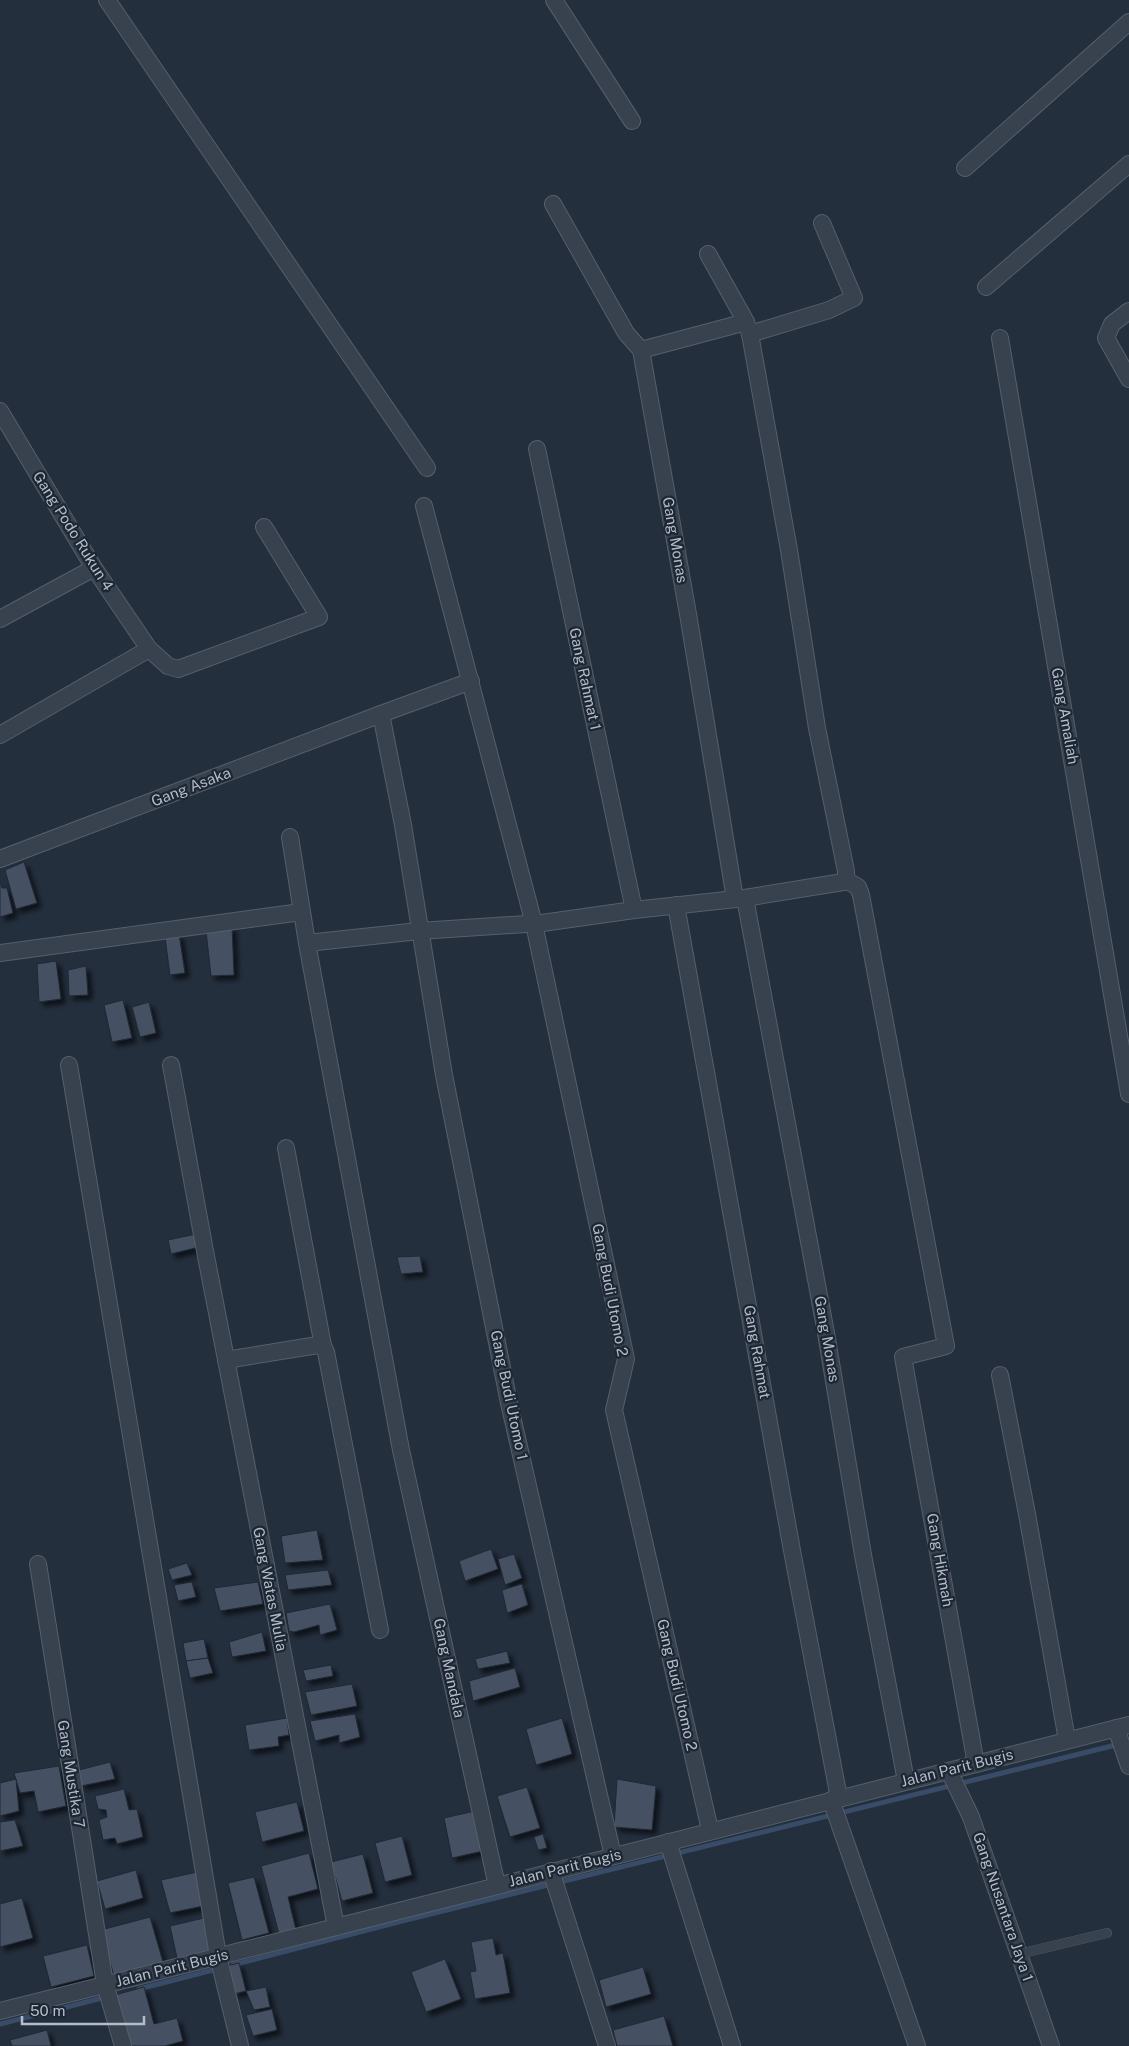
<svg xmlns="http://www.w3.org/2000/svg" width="1129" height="2046" font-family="'Public Sans',sans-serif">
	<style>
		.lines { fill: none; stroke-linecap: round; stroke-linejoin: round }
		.stream { stroke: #394c67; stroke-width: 5 }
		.building { fill: #455162; stroke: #1f2835; filter: url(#shadow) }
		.service-casing { stroke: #565f6c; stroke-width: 10 }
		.minor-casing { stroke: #565f6c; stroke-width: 18 }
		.service { stroke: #38414e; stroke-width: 9 }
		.minor { stroke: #38414e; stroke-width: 16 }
		.labels { text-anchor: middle; stroke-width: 4.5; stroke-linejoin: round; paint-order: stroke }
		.street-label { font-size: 15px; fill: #b4bcc9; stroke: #1d2633 }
	</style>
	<defs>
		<filter id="shadow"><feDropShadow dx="4.5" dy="4.5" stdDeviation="2.5" flood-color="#0009"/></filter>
	</defs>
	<rect width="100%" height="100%" fill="#242f3e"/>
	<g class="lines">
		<g class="stream">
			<polyline points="233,1965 402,1921 1120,1744"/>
			<polyline points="139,1989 217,1969"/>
			<polyline points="0,2024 106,1997"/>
		</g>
	</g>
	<g class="building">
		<polygon points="24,862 37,903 16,909 5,870"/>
		<polygon points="0,881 2,888 7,888 13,913 0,917"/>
		<polygon points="232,926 234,975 211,976 206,931"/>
		<polygon points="179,934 185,973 170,975 165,937"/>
		<polygon points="56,961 61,999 39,1002 37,964"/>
		<polygon points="86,966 88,995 69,996 68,970"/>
		<polygon points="123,1000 132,1038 112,1042 104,1005"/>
		<polygon points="149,1002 156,1033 140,1037 132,1007"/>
		<polygon points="196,1234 199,1247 171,1254 168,1240"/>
		<polygon points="420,1256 423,1272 401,1274 397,1257"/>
		<polygon points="317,1530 323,1560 285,1563 281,1536"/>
		<polygon points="491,1549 498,1569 465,1581 459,1561"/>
		<polygon points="514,1554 522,1578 505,1585 498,1559"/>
		<polygon points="187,1563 192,1575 172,1580 168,1569"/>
		<polygon points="328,1570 332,1585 288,1590 285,1575"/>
		<polygon points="192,1582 196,1597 178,1601 174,1585"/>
		<polygon points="258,1582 263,1604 220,1611 214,1588"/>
		<polygon points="522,1584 528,1605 507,1613 502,1590"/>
		<polygon points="330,1604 337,1630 320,1635 319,1625 294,1632 289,1631 286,1613"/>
		<polygon points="262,1632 266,1651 232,1657 229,1642"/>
		<polygon points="204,1639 208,1658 186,1661 183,1643"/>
		<polygon points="507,1651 510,1663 478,1669 475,1659"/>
		<polygon points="208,1658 213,1673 190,1678 186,1661"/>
		<polygon points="331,1665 333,1676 306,1681 303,1670"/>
		<polygon points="515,1668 520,1687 473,1701 469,1681"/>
		<polygon points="352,1684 357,1706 311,1715 305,1692"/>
		<polygon points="355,1714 360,1737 339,1743 339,1735 315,1741 310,1721"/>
		<polygon points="287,1718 289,1735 278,1737 279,1746 249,1750 245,1725"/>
		<polygon points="562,1718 572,1754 536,1765 526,1729"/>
		<polygon points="110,1762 115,1779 81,1786 79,1770"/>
		<polygon points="59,1766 66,1806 38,1812 34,1791 20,1793 14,1773"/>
		<polygon points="16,1779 19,1811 0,1816 0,1783"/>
		<polygon points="617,1779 656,1786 652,1830 614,1827"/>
		<polygon points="527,1787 540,1828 510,1837 497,1796"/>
		<polygon points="124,1789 129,1810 137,1809 143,1837 117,1844 115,1838 103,1840 99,1820 107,1817 106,1810 98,1809 95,1796"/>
		<polygon points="297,1802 304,1831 262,1842 255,1812"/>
		<polygon points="475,1811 483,1851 452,1858 444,1818"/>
		<polygon points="15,1820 23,1846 0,1851 0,1822"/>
		<polygon points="543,1834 547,1848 538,1850 534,1837"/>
		<polygon points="402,1836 412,1875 385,1882 375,1843"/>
		<polygon points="309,1853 318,1889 288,1897 296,1930 279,1934 261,1866"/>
		<polygon points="363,1854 373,1893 342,1901 331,1862"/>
		<polygon points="136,1870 143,1898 105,1909 97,1881"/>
		<polygon points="197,1872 203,1906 170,1913 161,1880"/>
		<polygon points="254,1877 269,1933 242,1940 228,1883"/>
		<polygon points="22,1898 33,1938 0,1947 0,1904"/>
		<polygon points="150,1917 163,1962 114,1976 101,1930"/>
		<polygon points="204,1918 211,1950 177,1958 170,1926"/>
		<polygon points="493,1938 496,1955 503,1953 510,1993 475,1999 470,1972 476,1971 471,1942"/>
		<polygon points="87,1945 94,1976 51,1987 43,1956"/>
		<polygon points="445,1959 461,1999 426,2012 411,1972"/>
		<polygon points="239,1963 246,1991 234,1994 227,1966"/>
		<polygon points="643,1967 651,1994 606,2007 599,1980"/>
		<polygon points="144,1987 154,2024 177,2018 183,2041 165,2046 129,2046 115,1995"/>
		<polygon points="266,1987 270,2007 254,2010 246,1991"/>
		<polygon points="272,2009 277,2030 253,2036 246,2015"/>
		<polygon points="664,2016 673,2046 617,2046 613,2030"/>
		<polygon points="47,2030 51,2046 12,2046 10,2040"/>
	</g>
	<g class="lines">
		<g class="service-casing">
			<polyline id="service" points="1019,1954 1107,1933"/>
		</g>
		<g class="minor-casing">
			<g id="minor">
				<polyline points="107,0 427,468"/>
				<polyline points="554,0 632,121"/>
				<polyline points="965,168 1129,22"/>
				<polyline points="553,204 626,333 641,350 688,614 735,899"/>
				<polyline points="986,287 1129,164"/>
				<polyline points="1129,311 1112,324 1106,338 1129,379"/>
				<polyline points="750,334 829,310 854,298 822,223"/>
				<polyline points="1000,338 1129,1094"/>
				<polyline points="641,350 746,322"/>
				<polyline points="0,411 94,568 149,649 168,666 178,669 319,617 264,527"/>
				<polyline points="537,449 634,910"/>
				<polyline points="424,506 534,924 626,1359 614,1410 710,1830"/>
				<polyline points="0,619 94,568"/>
				<polyline points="381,714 403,825 444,1075 509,1403 613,1856"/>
				<polyline points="0,735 149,649"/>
				<polyline points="290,837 307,943 419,931 542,923 634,910 745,898 843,882 846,880 846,871 817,728 789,550 750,334 746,322 708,254"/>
				<polyline points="0,859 381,714 471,681"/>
				<polyline points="846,880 858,887 861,895 946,1346 903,1357 976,1764"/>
				<polyline points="745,898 826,1333 863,1555 906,1781"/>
				<polyline points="676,905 793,1556 839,1798"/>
				<polyline points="307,943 401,1450 497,1886"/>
				<polyline points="0,953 301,912"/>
				<polyline points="69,1065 218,1956 240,2046"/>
				<polyline points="171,1065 205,1251 336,1927"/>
				<polyline points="286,1148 323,1346"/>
				<polyline points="226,1360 318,1345 323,1346 326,1352 380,1630"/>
				<polyline points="1000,1375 1027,1514 1067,1740"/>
				<polyline points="38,1564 105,1984 123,2046"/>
				<polyline points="1116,1728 1129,1766"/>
				<polyline points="949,1771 971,1817 1051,2046"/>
				<polyline points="831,1800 917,2046"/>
				<polyline points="668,1842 732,2046"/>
				<polyline points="551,1871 607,2046"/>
				<polyline points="0,2011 336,1927 1129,1725"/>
			</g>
		</g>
		<use href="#service" class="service"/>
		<use href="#minor" class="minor"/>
	</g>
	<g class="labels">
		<g class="street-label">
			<text transform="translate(73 531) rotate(58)" y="5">Gang Podo Rukun 4</text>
			<text transform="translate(675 540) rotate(80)" y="5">Gang Monas</text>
			<text transform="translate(585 679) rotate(78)" y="5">Gang Rahmat 1</text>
			<text transform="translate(1065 716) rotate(80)" y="5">Gang Amaliah</text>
			<text transform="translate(191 787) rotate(-21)" y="5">Gang Asaka</text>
			<text transform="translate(610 1290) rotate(79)" y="5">Gang Budi Utomo 2</text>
			<text transform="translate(827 1339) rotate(80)" y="5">Gang Monas</text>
			<text transform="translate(757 1352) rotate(80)" y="5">Gang Rahmat</text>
			<text transform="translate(509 1395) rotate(78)" y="5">Gang Budi Utomo 1</text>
			<text transform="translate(940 1560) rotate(80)" y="5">Gang Hikmah</text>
			<text transform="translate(270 1589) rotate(79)" y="5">Gang Watas Mulia</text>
			<text transform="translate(449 1668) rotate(78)" y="5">Gang Mandala</text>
			<text transform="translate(677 1685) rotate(77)" y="5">Gang Budi Utomo 2</text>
			<text transform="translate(957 1768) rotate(-14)" y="5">Jalan Parit Bugis</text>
			<text transform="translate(71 1774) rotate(81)" y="5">Gang Mustika 7</text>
			<text transform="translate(565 1868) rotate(-14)" y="5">Jalan Parit Bugis</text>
			<text transform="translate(1003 1907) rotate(71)" y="5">Gang Nusantara Jaya 1</text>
			<text transform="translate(172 1968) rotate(-14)" y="5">Jalan Parit Bugis</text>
		</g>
	</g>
	<path d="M22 2016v8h122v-8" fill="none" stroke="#b4bcc9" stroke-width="2.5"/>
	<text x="30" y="2016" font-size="15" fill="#b4bcc9" stroke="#1d2633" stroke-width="4" paint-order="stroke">50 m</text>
</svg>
